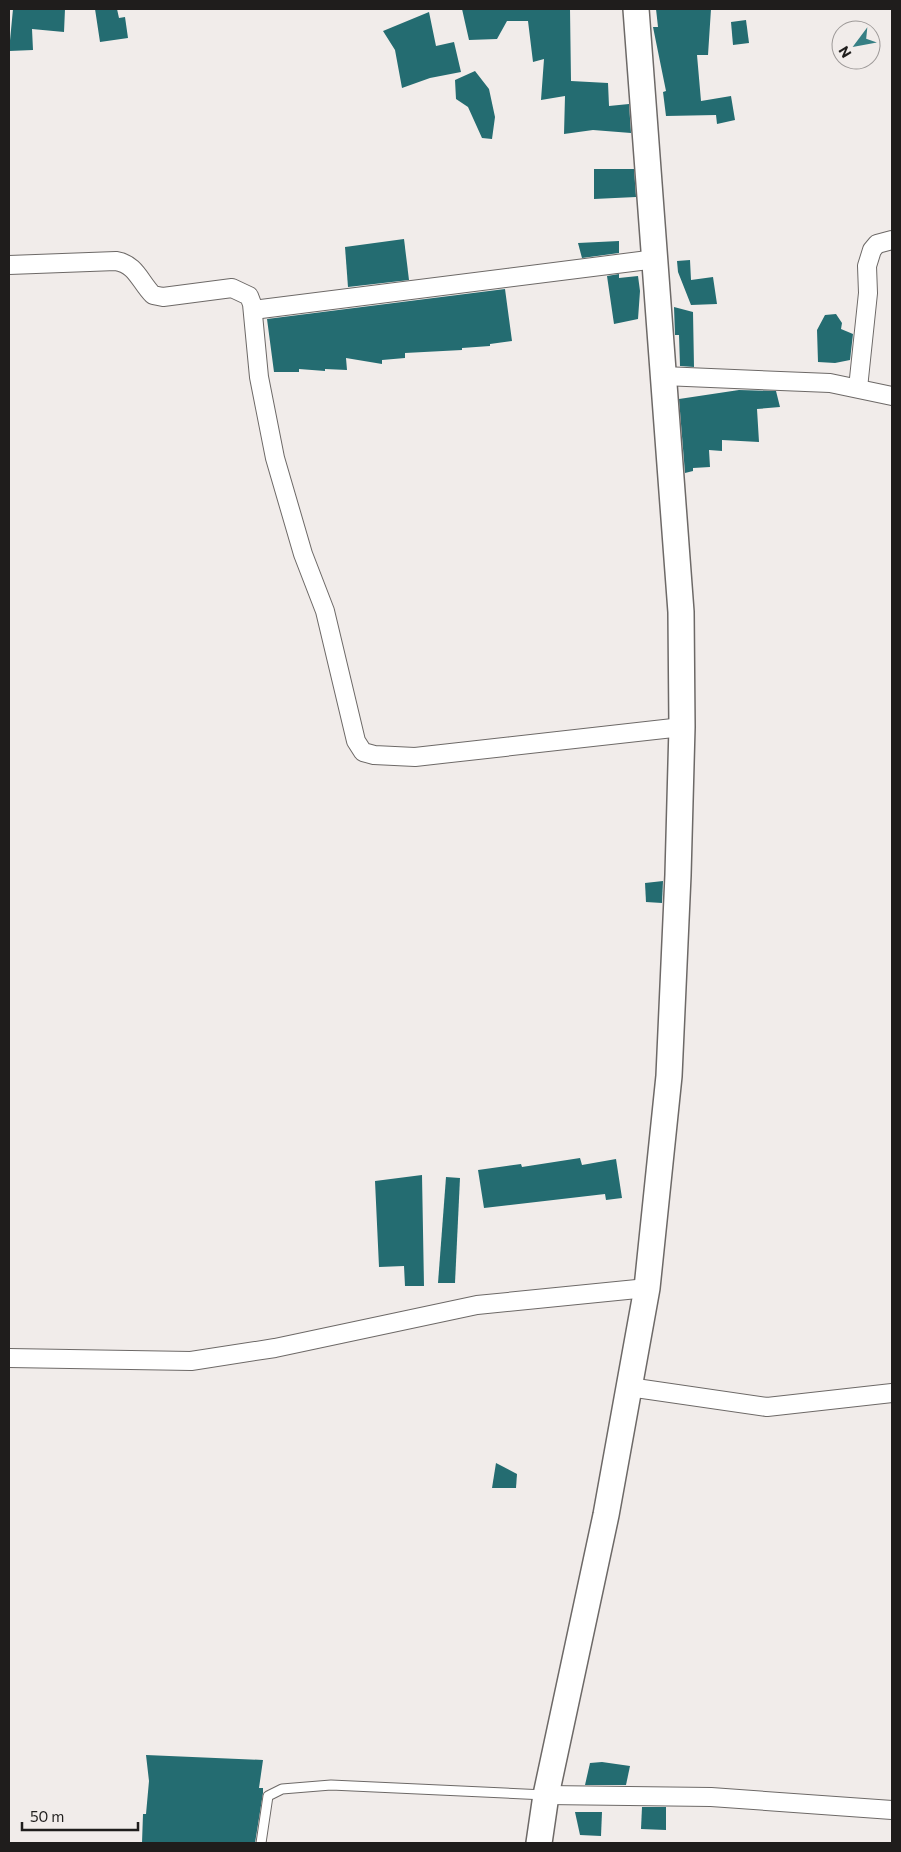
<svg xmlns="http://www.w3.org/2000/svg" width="901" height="1852" font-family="Commissioner,sans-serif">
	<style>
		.building { fill: #246c71 }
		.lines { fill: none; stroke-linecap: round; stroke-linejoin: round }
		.lane-casing { stroke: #6d6967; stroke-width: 11 }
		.street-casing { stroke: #6d6967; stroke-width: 20 }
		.secondary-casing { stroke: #6d6967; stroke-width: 28 }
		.lane { stroke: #fff; stroke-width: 9 }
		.street { stroke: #fff; stroke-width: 18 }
		.secondary { stroke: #fff; stroke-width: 25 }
	</style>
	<rect width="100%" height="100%" fill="#f1ecea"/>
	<g class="building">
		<polygon points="13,9 65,9 64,32 32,29 33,50 9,51"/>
		<polygon points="95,9 117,9 119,18 125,17 128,38 100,42"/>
		<polygon points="462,9 570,9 571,81 608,83 609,106 629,104 631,133 593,130 564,134 565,96 541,100 544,59 533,62 528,21 507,21 497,39 469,40"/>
		<polygon points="656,9 711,9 708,55 697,55 701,101 731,96 735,120 717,124 716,115 666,116 663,92 666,91 653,27 658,27"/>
		<polygon points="429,12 436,46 454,42 461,72 430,78 402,88 395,50 383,31"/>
		<polygon points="746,20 749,43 733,45 731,22"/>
		<polygon points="475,71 489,89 495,117 492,139 482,138 468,107 456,99 455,80"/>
		<polygon points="594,169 634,169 636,197 594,199"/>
		<polygon points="404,239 409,280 348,287 345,247"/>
		<polygon points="619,241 619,253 582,258 578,243"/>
		<polygon points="690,260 691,280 713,277 717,304 691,305 678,272 677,261"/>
		<polygon points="619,274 619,278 638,276 640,291 638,319 614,324 607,276"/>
		<polygon points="505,289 512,341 490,344 490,346 462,348 462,350 405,353 405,358 382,360 382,364 346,358 347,370 325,369 325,371 299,369 299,372 274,372 267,319"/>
		<polygon points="674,307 693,312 694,367 680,366 679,335 675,335"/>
		<polygon points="836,314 842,323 841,329 853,334 850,360 835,363 818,362 817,330 825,315"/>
		<polygon points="739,390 776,391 780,407 757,409 759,442 722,440 722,451 709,450 710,467 693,468 693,471 685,473 679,399"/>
		<polygon points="663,881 662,903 646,902 645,883"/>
		<polygon points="580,1158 582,1165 616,1159 622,1198 606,1200 605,1194 484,1208 478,1170 521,1164 522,1167"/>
		<polygon points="422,1175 424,1286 405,1286 404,1266 379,1267 375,1181"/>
		<polygon points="446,1177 460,1178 455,1283 438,1283"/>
		<polygon points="496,1463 517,1474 516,1488 492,1488"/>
		<polygon points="146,1755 263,1760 259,1788 263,1788 263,1793 255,1843 142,1843 143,1814 146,1814 149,1781"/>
		<polygon points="602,1762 630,1766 626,1785 585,1785 590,1763"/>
		<polygon points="642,1807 666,1807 666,1830 641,1829"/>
		<polygon points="575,1812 602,1812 601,1836 580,1835"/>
	</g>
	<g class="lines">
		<g class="lane-casing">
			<polyline id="lane" points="261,1843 268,1796 282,1789 331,1785 545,1795"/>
		</g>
		<g class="street-casing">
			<g id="street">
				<path d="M9 265 116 261C136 264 140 282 153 295L163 297 232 288 249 296 252 304 259 377 275 458 303 554 325 611 356 741 363 752 374 755 415 757 682 727"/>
				<polyline points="253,310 656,259"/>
				<polyline points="663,376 830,383 892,396"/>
				<polyline points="858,388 868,293 867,266 872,250 877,244 892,240"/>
				<polyline points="9,1358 191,1361 275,1348 477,1305 647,1288"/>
				<polyline points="629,1387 767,1407 892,1393"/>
				<polyline points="546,1795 711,1797 892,1810"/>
			</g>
		</g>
		<g class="secondary-casing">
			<polyline id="secondary" points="539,1843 546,1795 606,1515 647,1288 669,1076 678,875 682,727 681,612 636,9"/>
		</g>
		<use href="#lane" class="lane"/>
		<use href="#street" class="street"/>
		<use href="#secondary" class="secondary"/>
	</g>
	<rect width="901" height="1852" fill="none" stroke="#1f1d1c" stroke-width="20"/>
	<g transform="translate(856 45) rotate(238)"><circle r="24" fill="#f1ecea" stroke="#9d9998"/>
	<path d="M0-4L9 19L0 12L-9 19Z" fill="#367f84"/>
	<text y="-8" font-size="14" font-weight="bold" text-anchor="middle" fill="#1f1d1c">N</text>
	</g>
	<path d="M22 1822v8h116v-8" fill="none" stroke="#1f1d1c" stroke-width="2.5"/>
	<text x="30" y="1822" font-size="15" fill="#1f1d1c" stroke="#f1ecea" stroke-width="4" paint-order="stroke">50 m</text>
</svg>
